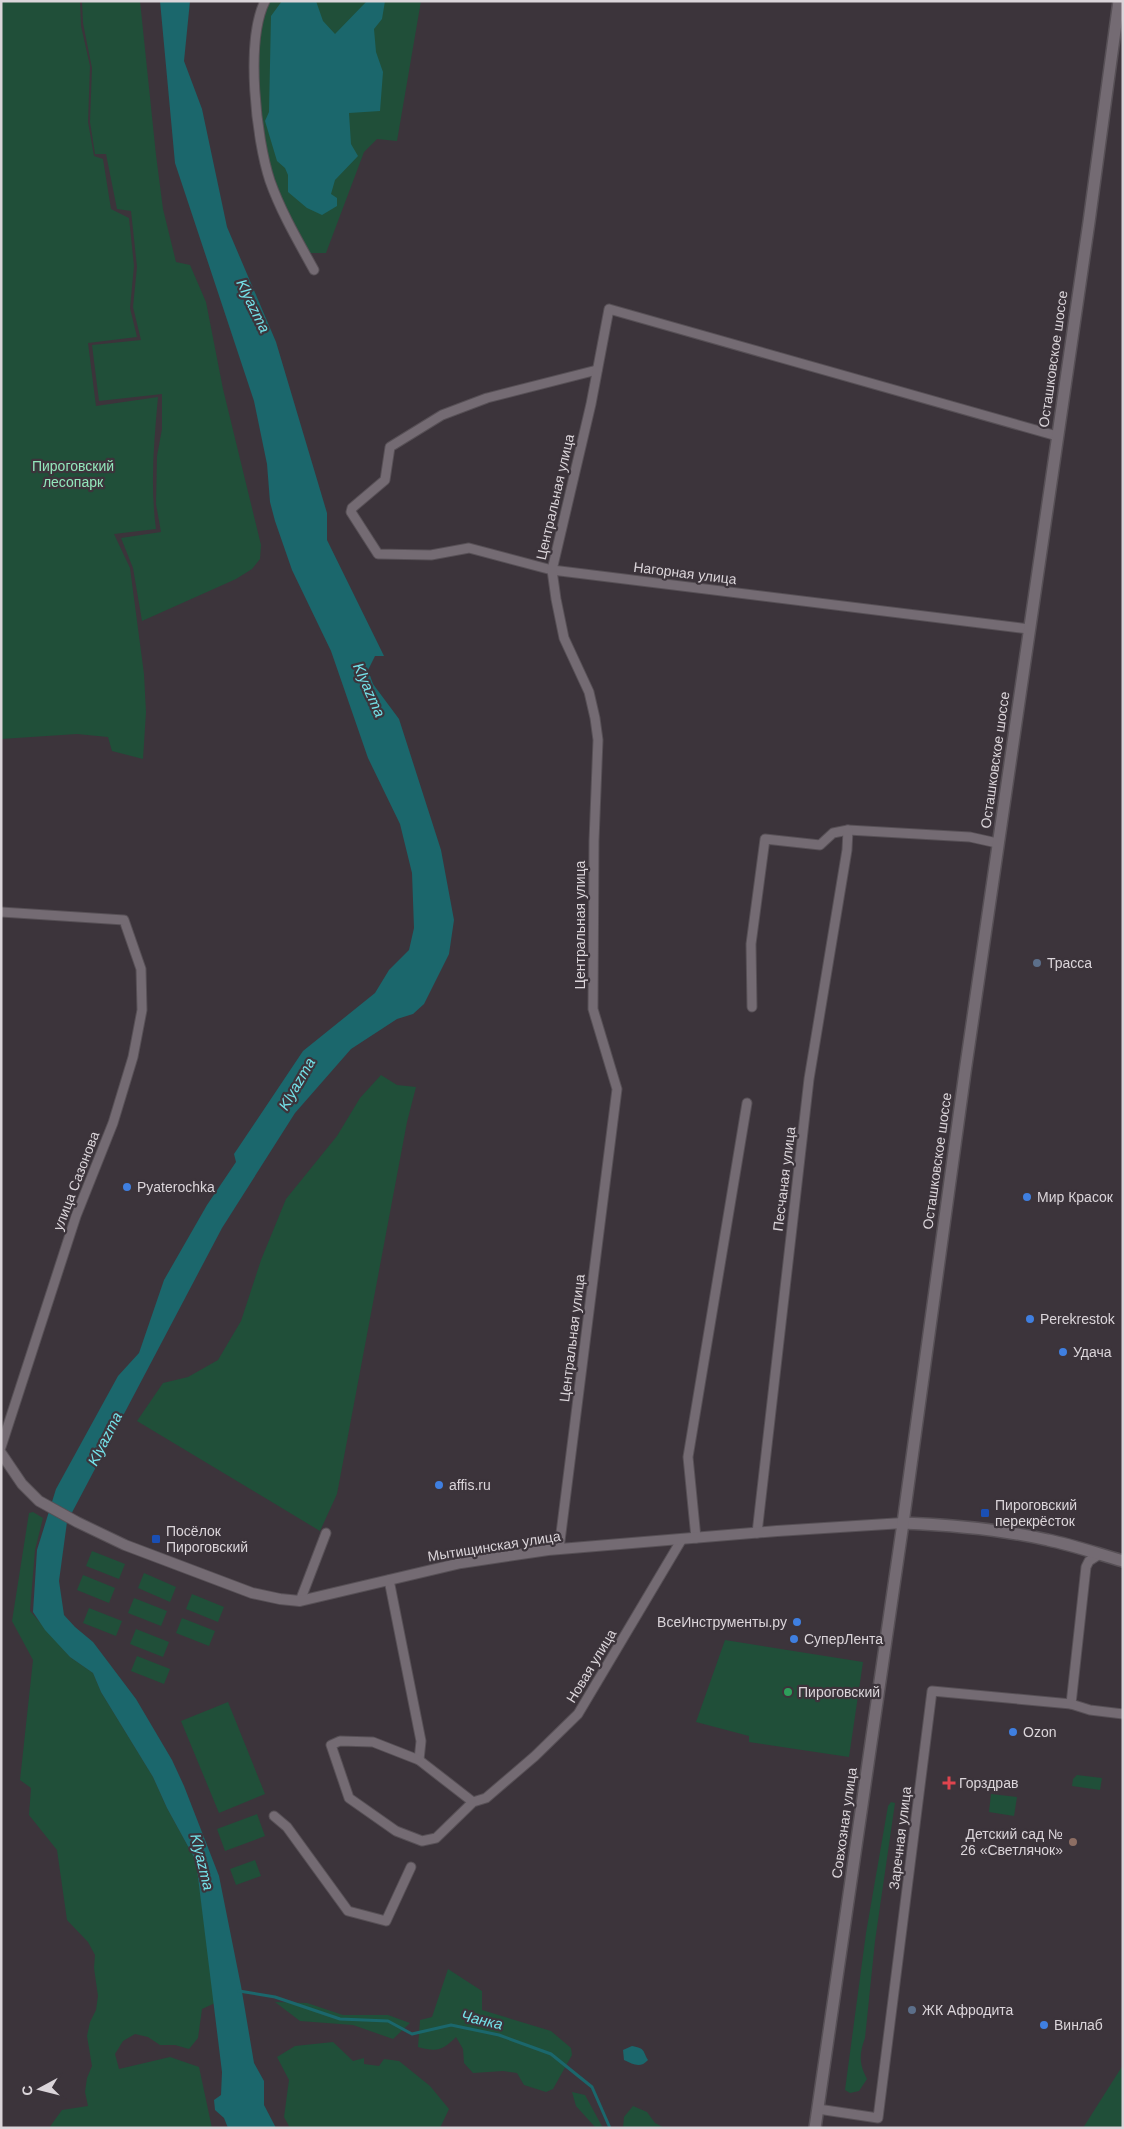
<svg xmlns="http://www.w3.org/2000/svg" width="1124" height="2129" font-family="Arial,sans-serif">
	<style>
		.green { fill: #204f39 }
		.water { fill: #1b676c }
		.lines { fill: none; stroke-linecap: round; stroke-linejoin: round }
		.stream { stroke: #1b676c; stroke-width: 3 }
		.minor-casing { stroke: #575056; stroke-width: 11 }
		.tertiary-casing { stroke: #575056; stroke-width: 12 }
		.secondary-casing { stroke: #575056; stroke-width: 14 }
		.minor { stroke: #746b73; stroke-width: 9 }
		.tertiary { stroke: #746b73; stroke-width: 10 }
		.secondary { stroke: #746b73; stroke-width: 11 }
		.service-dot { fill: #5c6f8a; stroke: #3c343b; stroke-width: 2 }
		.shop-dot { fill: #3f7fe0; stroke: #3c343b; stroke-width: 2 }
		.transit-dot { fill: #1a4fb4; stroke: #3c343b; stroke-width: 2 }
		.leisure-dot { fill: #2e9e5b; stroke: #3c343b; stroke-width: 2 }
		.health-dot { fill: #e0444e; stroke: #3c343b; stroke-width: 2 }
		.education-dot { fill: #8d6e63; stroke: #3c343b; stroke-width: 2 }
		.labels { text-anchor: middle; stroke-width: 4.5; stroke-linejoin: round; paint-order: stroke }
		.street-label { font-size: 14px; fill: #dbd5da; stroke: #3c343b }
		.park-label { font-size: 14px; fill: #92e6bb; stroke: #3c343b }
		.poi-label { font-size: 14px; fill: #dbd5da; stroke: #3c343b; text-anchor: start }
		.water-label { font-size: 15px; font-style: italic; fill: #74e2e9; stroke: #3c343b }
	</style>
	<rect width="100%" height="100%" fill="#3c343b"/>
	<g class="green">
		<path d="M1 1H80L81 26 90 66 88 122 94 156 103 159 111 209 129 218 134 266 130 308 137 337 88 343 96 406 158 397C154 441 150 485 156 529L114 534 130 568 144 674 146 712 143 759 112 751 108 737 77 734 1 739Z"/>
		<polygon points="82,1 140,1 156,155 163,209 176,262 190,265 206,302 223,389 261,545 260,559 252,569 236,579 142,621 133,568 121,538 161,532 156,504 157,456 162,429 162,394 99,401 92,345 141,340 133,307 137,267 131,211 117,209 106,154 95,154 90,122 92,68 83,23"/>
		<polygon points="269,1 421,1 397,141 377,139 364,152 326,253 310,253 282,201 264,148 259,104 259,32"/>
		<polygon points="381,1075 397,1085 416,1087 407,1122 337,1494 320,1531 137,1421 163,1383 188,1377 218,1360 241,1321 261,1260 286,1199 337,1136 360,1098"/>
		<polygon points="33,1512 43,1518 35,1550 30,1611 70,1657 93,1673 101,1692 153,1777 167,1808 196,1861 215,2003 202,2009 198,2038 189,2049 175,2045 160,2045 148,2037 135,2034 123,2041 115,2054 119,2069 170,2057 199,2067 212,2128 49,2128 62,2110 88,2106 85,2092 87,2078 92,2066 87,2036 90,2022 96,2010 98,1996 94,1968 95,1955 88,1942 67,1920 57,1850 29,1815 31,1788 20,1780 33,1660 12,1621 29,1513"/>
		<polygon points="92,1551 125,1564 119,1579 86,1566"/>
		<polygon points="144,1573 176,1587 170,1602 138,1588"/>
		<polygon points="83,1575 115,1588 109,1603 77,1590"/>
		<polygon points="192,1594 224,1607 218,1622 186,1609"/>
		<polygon points="134,1598 167,1611 161,1626 128,1613"/>
		<polygon points="89,1608 122,1621 116,1636 83,1623"/>
		<polygon points="182,1618 215,1631 209,1646 176,1633"/>
		<polygon points="136,1629 169,1642 163,1657 130,1644"/>
		<polygon points="725,1640 863,1662 849,1757 749,1742 749,1736 696,1722"/>
		<polygon points="137,1656 170,1669 164,1684 131,1671"/>
		<polygon points="228,1702 265,1794 219,1813 181,1721"/>
		<polygon points="1077,1775 1102,1778 1100,1790 1072,1786 1073,1779"/>
		<polygon points="991,1794 1017,1797 1014,1816 989,1812"/>
		<path d="M891 1802 895 1803 875 1941 865 2038C859 2054 859 2064 867 2079L859 2091 850 2093 845 2090 866 1933 888 1806Z"/>
		<polygon points="257,1814 265,1836 225,1851 217,1829"/>
		<polygon points="255,1860 261,1876 236,1885 230,1869"/>
		<path d="M448 1969 482 1991V2010L551 2031 571 2048 572 2055 553 2089 546 2092 524 2085 517 2073 503 2071 473 2073 464 2063 463 2049 456 2037C442 2051 437 2052 418 2047L420 2020 432 2017Z"/>
		<polygon points="275,2002 307,2003 343,2015 388,2015 410,2023 393,2039 353,2025 300,2021"/>
		<polygon points="333,2042 353,2061 364,2058 364,2064 379,2066 384,2059 399,2061 430,2086 449,2109 440,2128 290,2128 284,2117 289,2080 277,2057 295,2046"/>
		<polygon points="1123,2065 1123,2128 1083,2128"/>
		<polygon points="572,2092 585,2095 603,2128 596,2128 576,2106"/>
		<polygon points="633,2106 647,2112 655,2123 665,2128 623,2128 624,2117"/>
	</g>
	<g class="water">
		<polygon points="160,1 190,1 184,61 202,109 227,227 276,342 327,513 327,540 384,656 375,656 368,670 373,684 399,719 441,850 454,920 449,954 424,1004 413,1014 397,1019 351,1049 295,1113 222,1228 67,1522 59,1581 64,1615 75,1627 93,1642 136,1699 172,1760 184,1786 219,1876 241,1986 254,2063 264,2081 264,2105 276,2128 228,2128 224,2118 215,2110 214,2100 221,2095 222,2072 196,1861 167,1808 153,1777 101,1692 93,1673 70,1657 45,1630 33,1612 37,1550 56,1489 118,1376 139,1353 164,1280 207,1205 236,1162 234,1154 303,1051 375,993 389,970 409,950 414,928 412,873 400,824 368,758 331,651 292,570 275,521 270,502 267,464 254,401 175,163"/>
		<polygon points="282,1 316,1 323,21 335,34 367,1 385,1 382,19 374,29 376,52 383,72 380,111 349,113 351,144 358,156 335,180 331,194 337,198 337,206 322,215 307,208 288,192 288,175 285,168 277,161 265,121 269,112 271,16"/>
		<path d="M632 2046C646 2049 642 2050 648 2060 640 2069 633 2064 624 2060L623 2050Z"/>
	</g>
	<g class="lines">
		<polyline class="stream" points="239,1991 275,1997 340,2019 388,2021 412,2034 451,2025 499,2035 551,2054 592,2087 610,2128"/>
		<g class="minor-casing">
			<g id="minor">
				<path d="M265 1C245 41 256 139 270 181 281 212 298 241 314 270"/>
				<polyline points="597,370 487,398 442,415 390,447 385,480 352,508 351,512 378,554 431,555 469,548 552,570 1029,629"/>
				<polyline points="1,912 124,920 141,969 142,1010 133,1057 113,1123 76,1216 1,1447"/>
				<polyline points="752,1007 751,944 765,839 820,845 833,833 848,830 970,837 997,843"/>
				<polyline points="757,1533 809,1079 847,850 848,830"/>
				<polyline points="696,1538 688,1457 747,1103"/>
				<polyline points="559,1549 617,1089 593,1009 594,841 598,740 595,718 589,692 564,638 556,599 552,570 591,404 609,309 1057,436"/>
				<polyline points="389,1580 421,1741 419,1760"/>
				<polyline points="300,1601 326,1533"/>
				<polyline points="1071,1704 1086,1567 1089,1561 1100,1554"/>
				<polyline points="473,1802 419,1760 373,1742 340,1741 331,1745 349,1798 396,1831 422,1841 436,1838 473,1802 486,1798 535,1756 578,1714 682,1539"/>
				<polyline points="274,1816 287,1827 348,1911 386,1921 411,1867"/>
				<polyline points="818,2109 878,2118 932,1691 1071,1704 1090,1710 1123,1714"/>
			</g>
		</g>
		<g class="tertiary-casing">
			<polyline id="tertiary" points="1,1453 22,1484 39,1501 77,1522 125,1545 252,1593 280,1599 300,1601 461,1563 548,1550 777,1531 903,1523"/>
		</g>
		<g class="secondary-casing">
			<g id="secondary">
				<path d="M903 1523C952 1525 1000 1529 1048 1540 1073 1545 1098 1554 1123 1561"/>
				<polyline points="815,2128 903,1523 965,1072 1089,222 1119,1"/>
			</g>
		</g>
		<use href="#minor" class="minor"/>
		<use href="#tertiary" class="tertiary"/>
		<use href="#secondary" class="secondary"/>
	</g>
	<g class="service-dot">
		<circle cx="1037" cy="963" r="5"/>
		<circle cx="912" cy="2010" r="5"/>
	</g>
	<g class="shop-dot">
		<circle cx="127" cy="1187" r="5"/>
		<circle cx="1027" cy="1197" r="5"/>
		<circle cx="1030" cy="1319" r="5"/>
		<circle cx="1063" cy="1352" r="5"/>
		<circle cx="439" cy="1485" r="5"/>
		<circle cx="797" cy="1622" r="5"/>
		<circle cx="794" cy="1639" r="5"/>
		<circle cx="1013" cy="1732" r="5"/>
		<circle cx="1044" cy="2025" r="5"/>
	</g>
	<g class="transit-dot">
		<rect x="980" y="1508" width="10" height="10" rx="2.5"/>
		<rect x="151" y="1534" width="10" height="10" rx="2.5"/>
	</g>
	<circle class="leisure-dot" cx="788" cy="1692" r="5"/>
	<path class="health-dot" d="M946.5 1775.5h5v5h5v5h-5v5h-5v-5h-5v-5h5z"/>
	<circle class="education-dot" cx="1073" cy="1842" r="5"/>
	<g class="labels">
		<g class="street-label">
			<text transform="translate(1053 359) rotate(-82)" y="5">Осташковское шоссе</text>
			<text transform="translate(555 497) rotate(-77)" y="5">Центральная улица</text>
			<text transform="translate(685 573) rotate(7)" y="5">Нагорная улица</text>
			<text transform="translate(995 760) rotate(-82)" y="5">Осташковское шоссе</text>
			<text transform="translate(580 925) rotate(-90)" y="5">Центральная улица</text>
			<text transform="translate(937 1161) rotate(-82)" y="5">Осташковское шоссе</text>
			<text transform="translate(784 1179) rotate(-83)" y="5">Песчаная улица</text>
			<text transform="translate(76 1181) rotate(-69)" y="5">улица Сазонова</text>
			<text transform="translate(572 1338) rotate(-83)" y="5">Центральная улица</text>
			<text transform="translate(494 1546) rotate(-9)" y="5">Мытищинская улица</text>
			<text transform="translate(591 1666) rotate(-59)" y="5">Новая улица</text>
			<text transform="translate(844 1823) rotate(-82)" y="5">Совхозная улица</text>
			<text transform="translate(900 1838) rotate(-83)" y="5">Заречная улица</text>
		</g>
		<g class="park-label">
			<text x="73" y="471">Пироговский<tspan x="73" dy="16">лесопарк</tspan></text>
		</g>
		<g class="poi-label">
			<text x="1047" y="968">Трасса</text>
			<text x="137" y="1192">Pyaterochka</text>
			<text x="1037" y="1202">Мир Красок</text>
			<text x="1040" y="1324">Perekrestok</text>
			<text x="1073" y="1357">Удача</text>
			<text x="449" y="1490">affis.ru</text>
			<text x="995" y="1510">Пироговский<tspan x="995" dy="16">перекрёсток</tspan></text>
			<text x="166" y="1536">Посёлок<tspan x="166" dy="16">Пироговский</tspan></text>
			<text x="787" y="1627" text-anchor="end">ВсеИнструменты.ру</text>
			<text x="804" y="1644">СуперЛента</text>
			<text x="798" y="1697">Пироговский</text>
			<text x="1023" y="1737">Ozon</text>
			<text x="959" y="1788">Горздрав</text>
			<text x="1063" y="1839" text-anchor="end">Детский сад №<tspan x="1063" dy="16">26 «Светлячок»</tspan></text>
			<text x="922" y="2015">ЖК Афродита</text>
			<text x="1054" y="2030">Винлаб</text>
		</g>
		<g class="water-label">
			<text transform="translate(253 306) rotate(64)" y="5">Klyazma</text>
			<text transform="translate(369 690) rotate(66)" y="5">Klyazma</text>
			<text transform="translate(297 1084) rotate(-60)" y="5">Klyazma</text>
			<text transform="translate(105 1439) rotate(-63)" y="5">Klyazma</text>
			<text transform="translate(202 1862) rotate(76)" y="5">Klyazma</text>
			<text transform="translate(482 2020) rotate(13)" y="5">Чанка</text>
		</g>
	</g>
	<rect width="1124" height="2129" fill="none" stroke="#dbd5da" stroke-width="5"/>
	<g transform="translate(40 2089) rotate(263)" stroke="#3c343b" stroke-width="4" paint-order="stroke">
	<path d="M0-4L9 19L0 12L-9 19Z" fill="#dbd5da"/>
	<text y="-8" font-size="14" font-weight="bold" text-anchor="middle" fill="#dbd5da">С</text>
	</g>
</svg>
